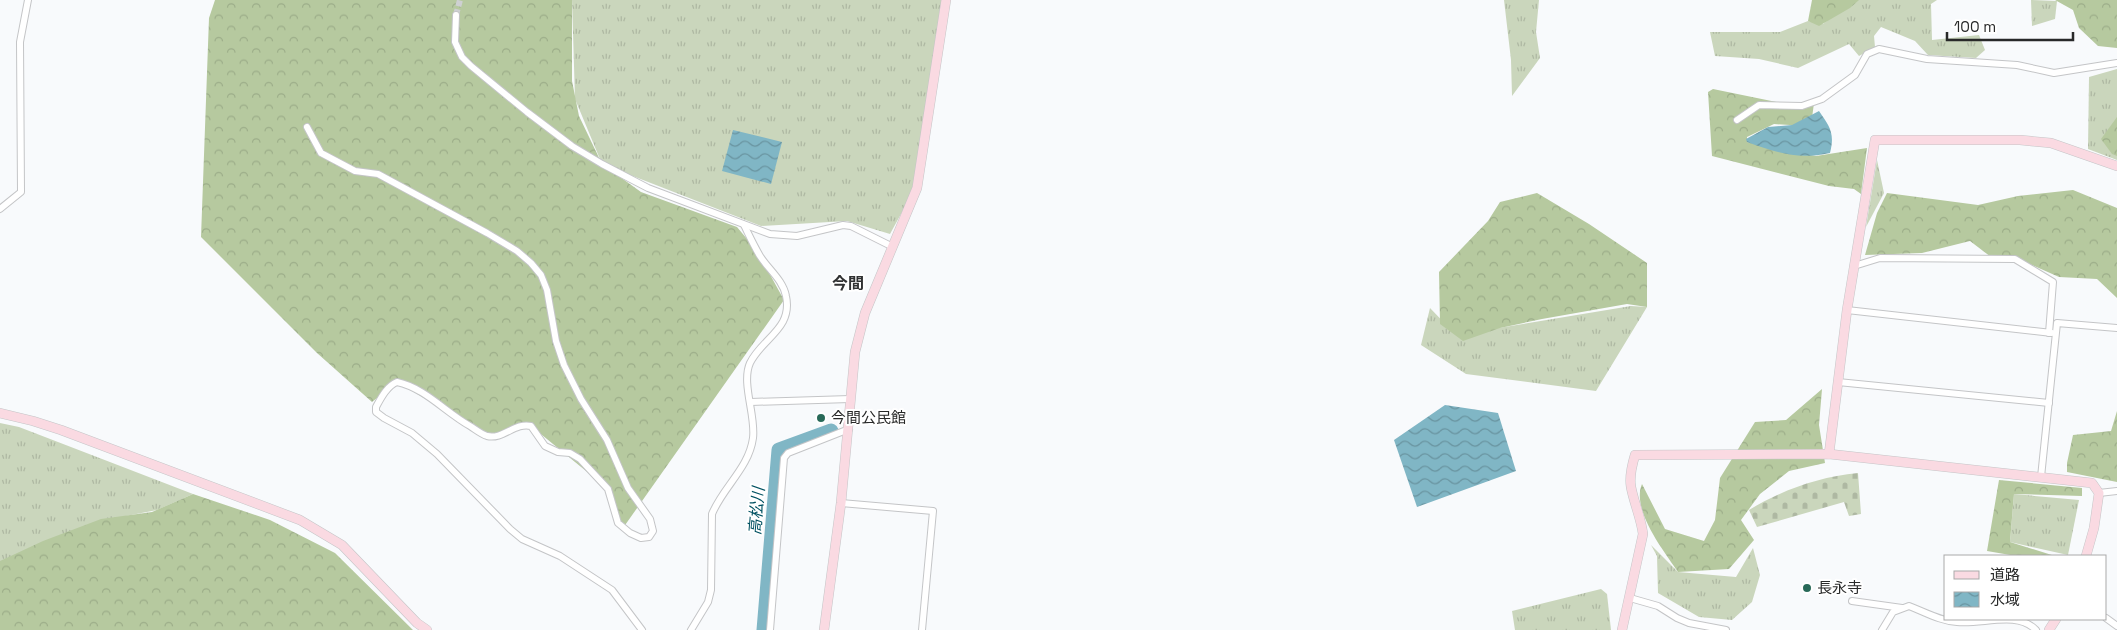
<svg xmlns="http://www.w3.org/2000/svg" width="2117" height="630" font-family="'Space Grotesk','Noto Sans JP',sans-serif">
	<style>
		.grass { fill: url(#grass-tufts) }
		.forest { fill: url(#forest-crowns) }
		.cemetery { fill: url(#cemetery-stones) }
		.water { fill: url(#water-waves) }
		.lines { fill: none; stroke-linecap: round; stroke-linejoin: round }
		.river { stroke: #80b6c5; stroke-width: 15 }
		.street-tunnel { stroke: #ced0d2; stroke-width: 6; stroke-dasharray: 6 3; stroke-linecap: butt }
		.street-casing { stroke: #c4c5c7; stroke-width: 8 }
		.secondary-casing { stroke: #c4c5c7; stroke-width: 10 }
		.street { stroke: #fff; stroke-width: 6 }
		.secondary { stroke: #fadae2; stroke-width: 9 }
		.poi-dot { fill: #286958; stroke: #fff; stroke-width: 2 }
		.labels { text-anchor: middle; stroke-width: 4; stroke-linejoin: round; paint-order: stroke }
		.poi-label { font-size: 15px; fill: #282929; stroke: #fff; text-anchor: start }
		.neighbourhood-label { font-size: 16px; font-weight: bold; fill: #303132; stroke: #fff }
		.water-label { font-size: 16px; font-style: italic; fill: #005161; stroke: #fff }
	</style>
	<defs>
		<pattern id="grass-tufts" width="24" height="20" patternUnits="userSpaceOnUse" patternTransform="scale(1.25)"><rect width="24" height="20" fill="#cad6bc"/><path d="M3 7l-1-3M5 7V3M7 7l1-3M15 17l-1-3M17 17v-4M19 17l1-3" fill="none" stroke="#aeb8a2"/></pattern>
		<pattern id="forest-crowns" width="20" height="18" patternUnits="userSpaceOnUse" patternTransform="scale(1.25)"><rect width="20" height="18" fill="#b6c99f"/><path d="M2 6a3 3 0 1 1 6 0M12 15a3 3 0 1 1 6 0" fill="none" stroke="#9cad89"/></pattern>
		<pattern id="cemetery-stones" width="16" height="16" patternUnits="userSpaceOnUse" patternTransform="scale(1.25)"><rect width="16" height="16" fill="#cad6bc"/><path d="M2 7V4a2 2 0 0 1 4 0v3zM10 15v-3a2 2 0 0 1 4 0v3z" fill="#aeb8a2"/></pattern>
		<pattern id="water-waves" width="16" height="10" patternUnits="userSpaceOnUse" patternTransform="scale(1.25)"><rect width="16" height="10" fill="#80b6c5"/><path d="M0 5q4-4 8 0t8 0" fill="none" stroke="#6994a0"/></pattern>
	</defs>
	<rect width="100%" height="100%" fill="#f8fafc"/>
	<g class="grass">
		<polygon points="572,0 943,0 913,192 890,234 847,221 761,226 602,164 575,99"/>
		<polygon points="1504,0 1539,0 1536,32 1540,58 1512,96 1511,60"/>
		<polygon points="1853,0 1937,0 1931,4 1932,40 1979,35 1985,50 1976,58 1928,55 1915,41 1881,27 1874,36 1875,47 1859,56 1849,44 1798,68 1759,59 1715,56 1710,32 1780,32 1808,21 1823,24"/>
		<polygon points="2031,0 2057,1 2055,19 2032,26"/>
		<polygon points="2117,69 2117,160 2088,149 2089,77"/>
		<polygon points="1877,160 1884,193 1866,227"/>
		<polygon points="1631,306 1647,307 1596,391 1466,374 1421,345 1430,308 1456,335"/>
		<polygon points="0,423 19,427 193,494 157,510 126,516 0,565"/>
		<polygon points="2014,494 2079,500 2068,555 2010,542"/>
		<polygon points="1651,545 1678,572 1736,577 1753,548 1760,575 1752,602 1732,620 1699,617 1658,593 1657,556"/>
		<polygon points="1601,589 1607,594 1611,630 1515,630 1512,611"/>
	</g>
	<g class="forest">
		<polygon points="215,0 572,0 572,81 579,116 602,164 641,192 737,227 757,251 784,300 623,528 608,489 531,426 497,437 476,429 397,382 372,402 317,353 201,237 209,18"/>
		<polygon points="1812,0 1859,0 1850,8 1819,26 1808,21"/>
		<polygon points="2055,0 2117,0 2117,48 2098,46 2079,28 2073,10"/>
		<polygon points="1713,89 1796,106 1814,103 1812,118 1806,126 1774,124 1747,137 1747,142 1816,156 1867,148 1861,194 1854,189 1829,186 1712,156 1708,92"/>
		<polygon points="2117,117 2117,156 2112,154 2101,139"/>
		<polygon points="2073,190 2117,208 2117,298 2097,279 2059,277 2014,257 1991,257 1970,241 1922,253 1865,255 1877,213 1887,193 1978,205 2018,196"/>
		<polygon points="1537,193 1589,224 1647,263 1647,307 1627,304 1542,319 1500,328 1463,341 1440,324 1439,272 1488,221 1500,202"/>
		<path d="M1822 389 1819 425 1825 463 1789 471 1760 494 1741 520 1754 540 1729 569 1678 572C1664 551 1631 510 1642 484L1665 529 1704 541 1715 520 1720 478 1755 422 1786 420Z"/>
		<polygon points="2117,411 2117,482 2067,472 2067,463 2073,435 2111,431"/>
		<polygon points="1999,480 2082,488 2082,496 2014,494 2010,542 2055,556 2016,556 1987,551"/>
		<polygon points="193,494 270,520 335,553 413,630 0,630 0,561 43,541 101,519 152,512"/>
	</g>
	<path class="cemetery" d="M1858 473 1861 514 1849 516 1844 502 1757 527 1749 510C1782 490 1818 477 1858 473Z"/>
	<g class="water">
		<path d="M1819 111C1830 127 1835 133 1830 153 1797 160 1778 153 1747 142L1746 139 1768 127 1792 125Z"/>
		<polygon points="733,130 782,142 771,184 722,171"/>
		<polygon points="1445,405 1498,413 1516,471 1417,507 1394,440"/>
	</g>
	<g class="lines">
		<polyline class="river" points="764,630 779,450 831,431"/>
		<polyline class="street-tunnel" points="456,15 460,0"/>
		<g class="street-casing">
			<g id="street">
				<polyline points="456,15 455,42 462,57 471,66 527,112 572,146 602,164 648,188 770,234 797,236 843,225 851,226 893,247"/>
				<polyline points="1737,120 1759,105 1802,106 1822,99 1855,75 1867,54 1879,49 1927,59 2017,65 2054,73 2117,63"/>
				<path d="M307 127 321 153 355 171 378 174 487 233 517 251 531 263 541 275 547 290 556 341 564 365 581 399 607 440 628 488 650 519 653 531 649 537 641 538 630 533 618 523 608 489 580 459 570 453 558 452 545 446 531 426C515 422 503 440 487 436 481 434 475 429 470 426 445 412 425 388 397 382 387 386 381 398 376 407V412L384 418 412 433 437 454 510 529 522 539 560 556 612 590 642 630"/>
				<polyline points="0,209 21,192 20,42 28,0"/>
				<polyline points="1854,266 1880,258 2015,259 2053,282 2049,333"/>
				<polyline points="1847,310 2052,333"/>
				<polyline points="1838,382 2049,403"/>
				<polyline points="751,402 850,399"/>
				<polyline points="2041,477 2057,323 2117,328"/>
				<polyline points="2099,493 2117,491"/>
				<polyline points="841,503 933,511 922,630"/>
				<polyline points="1630,598 1658,606 1677,618 1689,623 1726,630"/>
				<polyline points="1852,601 1902,608"/>
				<polyline points="2106,618 2117,626"/>
				<path d="M691 630 708 602 711 590 712 514C723 487 749 468 753 438 756 416 741 383 750 363 762 338 793 329 786 296 783 280 768 269 760 256 754 246 749 235 744 225"/>
				<polyline points="770,630 784,458 788,453 849,429"/>
				<path d="M1882 630 1893 612 1909 606C1925 612 1940 621 1957 622 1982 625 2017 610 2036 630"/>
			</g>
		</g>
		<g class="secondary-casing">
			<g id="secondary">
				<polyline points="0,413 33,421 61,430 300,520 342,545 417,623 427,630"/>
				<polyline points="1829,454 1847,310 1875,140 2020,140 2051,143 2117,166"/>
				<polyline points="824,630 841,503 855,352 865,313 917,188 946,0"/>
				<path d="M1622 630 1643 534C1641 518 1634 503 1631 487 1629 476 1632 465 1635 455L1829 454 2092 483 2099 493 2094 528 2086 556"/>
				<polyline points="2049,630 2056,619"/>
			</g>
		</g>
		<use href="#street" class="street"/>
		<use href="#secondary" class="secondary"/>
	</g>
	<g class="poi-dot">
		<circle cx="821" cy="418" r="5"/>
		<circle cx="1807" cy="588" r="5"/>
	</g>
	<g class="labels">
		<g class="poi-label">
			<text x="831" y="423">今間公民館</text>
			<text x="1817" y="593">長永寺</text>
		</g>
		<g class="neighbourhood-label">
			<text x="848" y="289">今間</text>
		</g>
		<g class="water-label">
			<text transform="translate(756 511) rotate(-85)" y="6">高松川</text>
		</g>
	</g>
	<rect x="1944" y="555" width="162" height="65" fill="#ffffff" stroke="#a9a9a9"/>
	<rect x="1954" y="571" width="25" height="8" fill="#fadae2" stroke="#a9a9a9"/>
	<text x="1990" y="580" font-size="15" fill="#282929">道路</text>
	<rect x="1954" y="592" width="25" height="15" fill="url(#water-waves)" stroke="#a9a9a9"/>
	<text x="1990" y="605" font-size="15" fill="#282929">水域</text>
	<path d="M1947 32v8h126v-8" fill="none" stroke="#282929" stroke-width="2.5"/>
	<text x="1954" y="32" font-size="15" fill="#282929" stroke="#ffffff" stroke-width="4" paint-order="stroke">100 m</text>
</svg>
